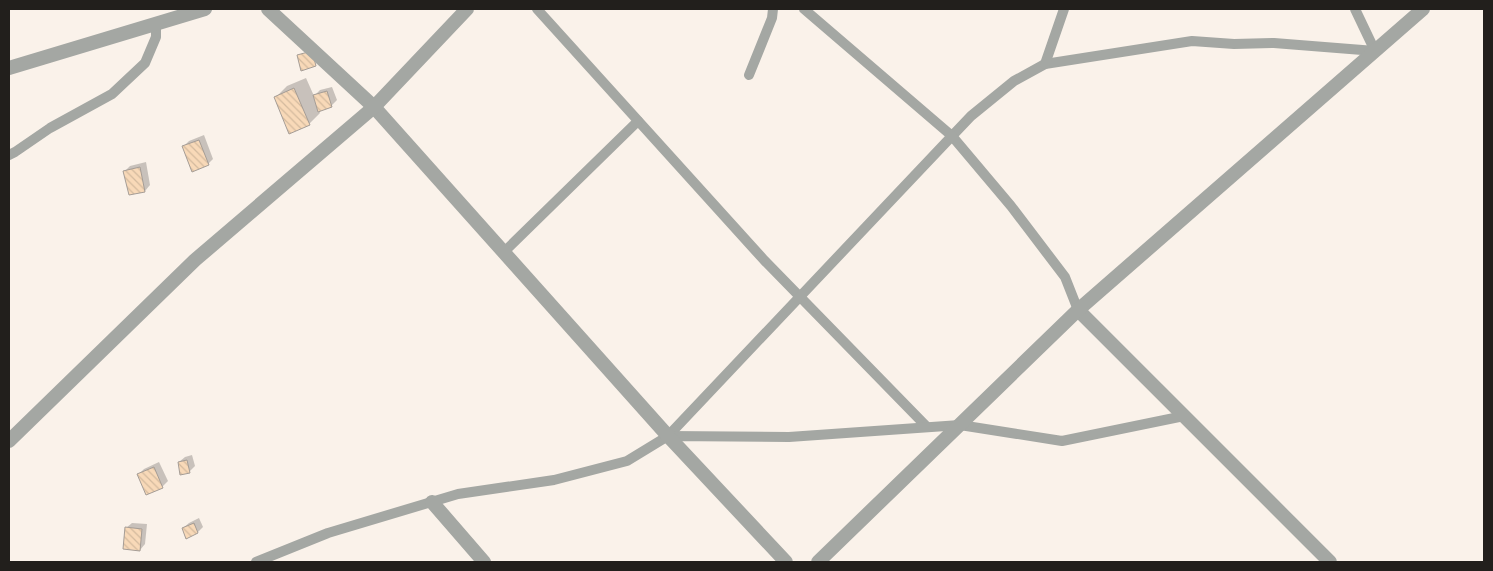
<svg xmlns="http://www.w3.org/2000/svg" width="1493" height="571" font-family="'Open Sans',sans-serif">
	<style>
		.shadow { fill: #0003 }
		.building { fill: url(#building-back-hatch); stroke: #a59d96 }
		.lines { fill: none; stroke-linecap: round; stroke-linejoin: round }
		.service { stroke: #a4a7a3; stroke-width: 10 }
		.minor { stroke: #a4a7a3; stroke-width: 14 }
	</style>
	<defs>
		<pattern id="building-back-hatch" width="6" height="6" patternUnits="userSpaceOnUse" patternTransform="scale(1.25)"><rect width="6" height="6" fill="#f8d9b8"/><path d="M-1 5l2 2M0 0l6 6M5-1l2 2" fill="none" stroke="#d4ba9e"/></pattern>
	</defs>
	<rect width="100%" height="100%" fill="#faf2ea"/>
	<g class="shadow">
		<polygon points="306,78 314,96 320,90 332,87 337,100 331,106 319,110 320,113 309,124 276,97 287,86"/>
		<polygon points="204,135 213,159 208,164 183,147 189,141"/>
		<polygon points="146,162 150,185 145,191 130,194 125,171 130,166"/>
		<polygon points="192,455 195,466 189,472 179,462 185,457"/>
		<polygon points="159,462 168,481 162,487 139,474 144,469"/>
		<polygon points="199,518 203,527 198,532 187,537 183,528 189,523"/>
		<polygon points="132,523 147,524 145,544 140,550 126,528"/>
	</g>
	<g class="building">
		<polygon points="312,51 316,66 301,71 297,55"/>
		<polygon points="294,88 310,125 289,134 274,97"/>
		<polygon points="327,91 332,107 318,112 313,95"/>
		<polygon points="199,140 209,165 192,172 182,146"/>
		<polygon points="140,167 145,192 129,195 123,171"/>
		<polygon points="187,460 190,473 180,475 178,462"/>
		<polygon points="154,467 163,488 146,495 137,474"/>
		<polygon points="194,523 198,533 186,539 182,528"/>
		<polygon points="125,527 142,529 140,551 123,549"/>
	</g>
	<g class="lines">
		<g class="service">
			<polyline points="537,9 764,260 927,427"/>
			<polyline points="804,9 952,136 971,116 1014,81 1045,64 1192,41 1234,44 1274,43 1375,51"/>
			<polyline points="1355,9 1375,51"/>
			<polyline points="1045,64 1064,9"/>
			<polyline points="749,75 772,18 773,9"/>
			<polyline points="9,155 15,152 50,128 112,94 145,63 156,37 156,23"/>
			<polyline points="504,252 638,121"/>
			<polyline points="668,436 952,136 1011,206 1065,277 1078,310"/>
			<polyline points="256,562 328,533 458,494 554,480 627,461 668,436 789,437 960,425 1062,441 1184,416"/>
		</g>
		<g class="minor">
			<polyline points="268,9 374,107 668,436 786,562"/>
			<polyline points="9,68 205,9"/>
			<polyline points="1078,310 1330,562"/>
			<polyline points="9,441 195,260 374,107 467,9"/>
			<polyline points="432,502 484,562"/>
			<polyline points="818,562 1078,310 1423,9"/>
		</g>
	</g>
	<rect width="1493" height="571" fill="none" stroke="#221f1c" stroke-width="20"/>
</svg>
